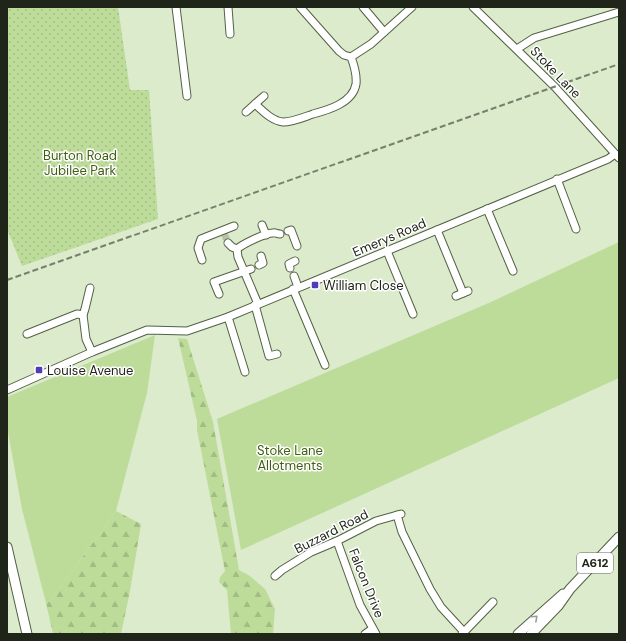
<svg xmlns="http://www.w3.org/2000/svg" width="626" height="641" font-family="'DM Sans',sans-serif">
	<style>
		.green { fill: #bddc9a }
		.forest { fill: url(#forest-firs) }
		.park { fill: url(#park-dots) }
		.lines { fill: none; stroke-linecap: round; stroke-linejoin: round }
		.minor-tunnel { stroke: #b6c3a8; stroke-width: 7; stroke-dasharray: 7 3.5; stroke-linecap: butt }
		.minor-casing { stroke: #536045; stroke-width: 9 }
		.major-casing { stroke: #536045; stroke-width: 11 }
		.minor { stroke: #fff; stroke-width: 7 }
		.major { stroke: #fff; stroke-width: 9 }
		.rail { stroke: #76806c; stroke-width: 2; stroke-dasharray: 6 3; stroke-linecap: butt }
		.oneway { stroke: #9b9d98 }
		.poi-dot { fill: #4f3db5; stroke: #fff; stroke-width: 1.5 }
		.labels { text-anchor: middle; stroke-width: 3; stroke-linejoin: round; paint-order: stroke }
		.shield { fill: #fff; stroke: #63665f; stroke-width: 1 }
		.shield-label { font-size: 12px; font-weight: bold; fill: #20251a }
		.street-label { font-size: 13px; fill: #20251a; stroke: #fff }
		.park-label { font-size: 13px; fill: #415e12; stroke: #fff }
		.poi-label { font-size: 13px; fill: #20251a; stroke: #fff; text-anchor: start }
	</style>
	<defs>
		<pattern id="forest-firs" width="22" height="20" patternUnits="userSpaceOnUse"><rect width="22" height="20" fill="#bddc9a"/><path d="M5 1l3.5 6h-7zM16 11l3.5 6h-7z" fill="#a2bd84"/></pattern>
		<pattern id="park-dots" width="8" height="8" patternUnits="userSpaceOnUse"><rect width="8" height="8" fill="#bddc9a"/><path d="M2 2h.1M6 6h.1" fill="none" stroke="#a2bd84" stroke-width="1.8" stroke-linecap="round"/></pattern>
	</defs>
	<rect width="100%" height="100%" fill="#dbebcc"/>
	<g class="green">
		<polygon points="619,242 619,378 241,550 217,419 491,302"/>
		<polygon points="155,335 147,393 116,511 52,599 46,603 22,509 7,427 7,397"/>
	</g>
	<g class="forest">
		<polygon points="178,338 187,339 213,422 239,570 250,576 265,589 275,609 273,634 231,634 227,590 219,582 220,577 225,571 197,430 197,421"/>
		<polygon points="116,511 141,524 130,591 121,634 53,634 46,603 52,599"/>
	</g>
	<polygon class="park" points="7,7 118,7 130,90 149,90 158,219 22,266 7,229"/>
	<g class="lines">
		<polyline class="minor-tunnel" points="224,233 228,243"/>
		<g class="minor-casing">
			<g id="minor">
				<polyline points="176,7 187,96"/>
				<polyline points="228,7 230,34"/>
				<polyline points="363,7 384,32"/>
				<polyline points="473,7 555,87 619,158"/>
				<polyline points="517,49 534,38 619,12"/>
				<polyline points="351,57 371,44 412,7"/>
				<path d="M255 104C263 111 272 121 283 122 293 122 304 117 313 114 328 110 353 103 356 84 357 75 354 65 351 57L344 55 339 51 300 7"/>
				<polyline points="246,112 264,96"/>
				<polyline points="557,179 576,229"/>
				<polyline points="487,209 513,271"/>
				<polyline points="262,225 266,235"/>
				<polyline points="437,230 463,293"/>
				<polyline points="288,231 291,230 297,246"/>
				<polyline points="228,243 232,247 237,249"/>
				<polyline points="387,251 413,314"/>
				<polyline points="202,260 198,248 201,239 234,226"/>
				<polyline points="259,265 263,263 261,256"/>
				<polyline points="290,268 289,264 295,261"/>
				<polyline points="294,276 298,287"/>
				<polyline points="293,289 325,365"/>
				<polyline points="219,294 214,282 251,269"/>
				<polyline points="456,296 468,291"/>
				<path d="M258 304 238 257 237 249C243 244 265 233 273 233 275 232 277 234 280 234"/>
				<polyline points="255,305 269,356 277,354"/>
				<polyline points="83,315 85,309 90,288"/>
				<polyline points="228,317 245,372"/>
				<polyline points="27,334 77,314 83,315 86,339 92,352"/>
				<polyline points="7,390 92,352 147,330 187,331 228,317 608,159 615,154"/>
				<polyline points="397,515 402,532 430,589 441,607 464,632"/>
				<polyline points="337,541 360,605 376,634"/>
				<polyline points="275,576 282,570 311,552 337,541 376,521 401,514"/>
				<polyline points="365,634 372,629"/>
				<polyline points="462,634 493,602"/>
			</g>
		</g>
		<g class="major-casing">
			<g id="major">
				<polyline points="7,547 27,634"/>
				<polyline points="518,634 563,594"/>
				<polyline points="531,634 558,606 570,589 619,537"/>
			</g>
		</g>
		<use href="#minor" class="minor"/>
		<use href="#major" class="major"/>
		<polyline class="rail" points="7,280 619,64"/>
	</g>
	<defs><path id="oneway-chevron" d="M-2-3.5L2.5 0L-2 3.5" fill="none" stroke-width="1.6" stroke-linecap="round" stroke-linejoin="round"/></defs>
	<use class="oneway" href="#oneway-chevron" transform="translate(535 618) rotate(-43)"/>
	<g class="poi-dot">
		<rect x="311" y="281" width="8" height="8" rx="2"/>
		<rect x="35" y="366" width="8" height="8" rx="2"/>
	</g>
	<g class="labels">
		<rect class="shield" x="577" y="553" width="36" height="20" rx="3"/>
		<g class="shield-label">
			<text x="595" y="567">A612</text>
		</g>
		<g class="street-label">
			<text transform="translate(556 72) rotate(46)" y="5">Stoke Lane</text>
			<text transform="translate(389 237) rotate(-23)" y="5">Emerys Road</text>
			<text transform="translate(331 531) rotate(-27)" y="5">Buzzard Road</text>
			<text transform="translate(367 583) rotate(68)" y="5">Falcon Drive</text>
		</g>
		<g class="park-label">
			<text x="80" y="160">Burton Road<tspan x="80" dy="15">Jubilee Park</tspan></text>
			<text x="290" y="455">Stoke Lane<tspan x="290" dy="15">Allotments</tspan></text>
		</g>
		<g class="poi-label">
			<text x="323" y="290">William Close</text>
			<text x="47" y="375">Louise Avenue</text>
		</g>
	</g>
	<rect width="626" height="641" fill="none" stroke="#20251a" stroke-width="16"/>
</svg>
